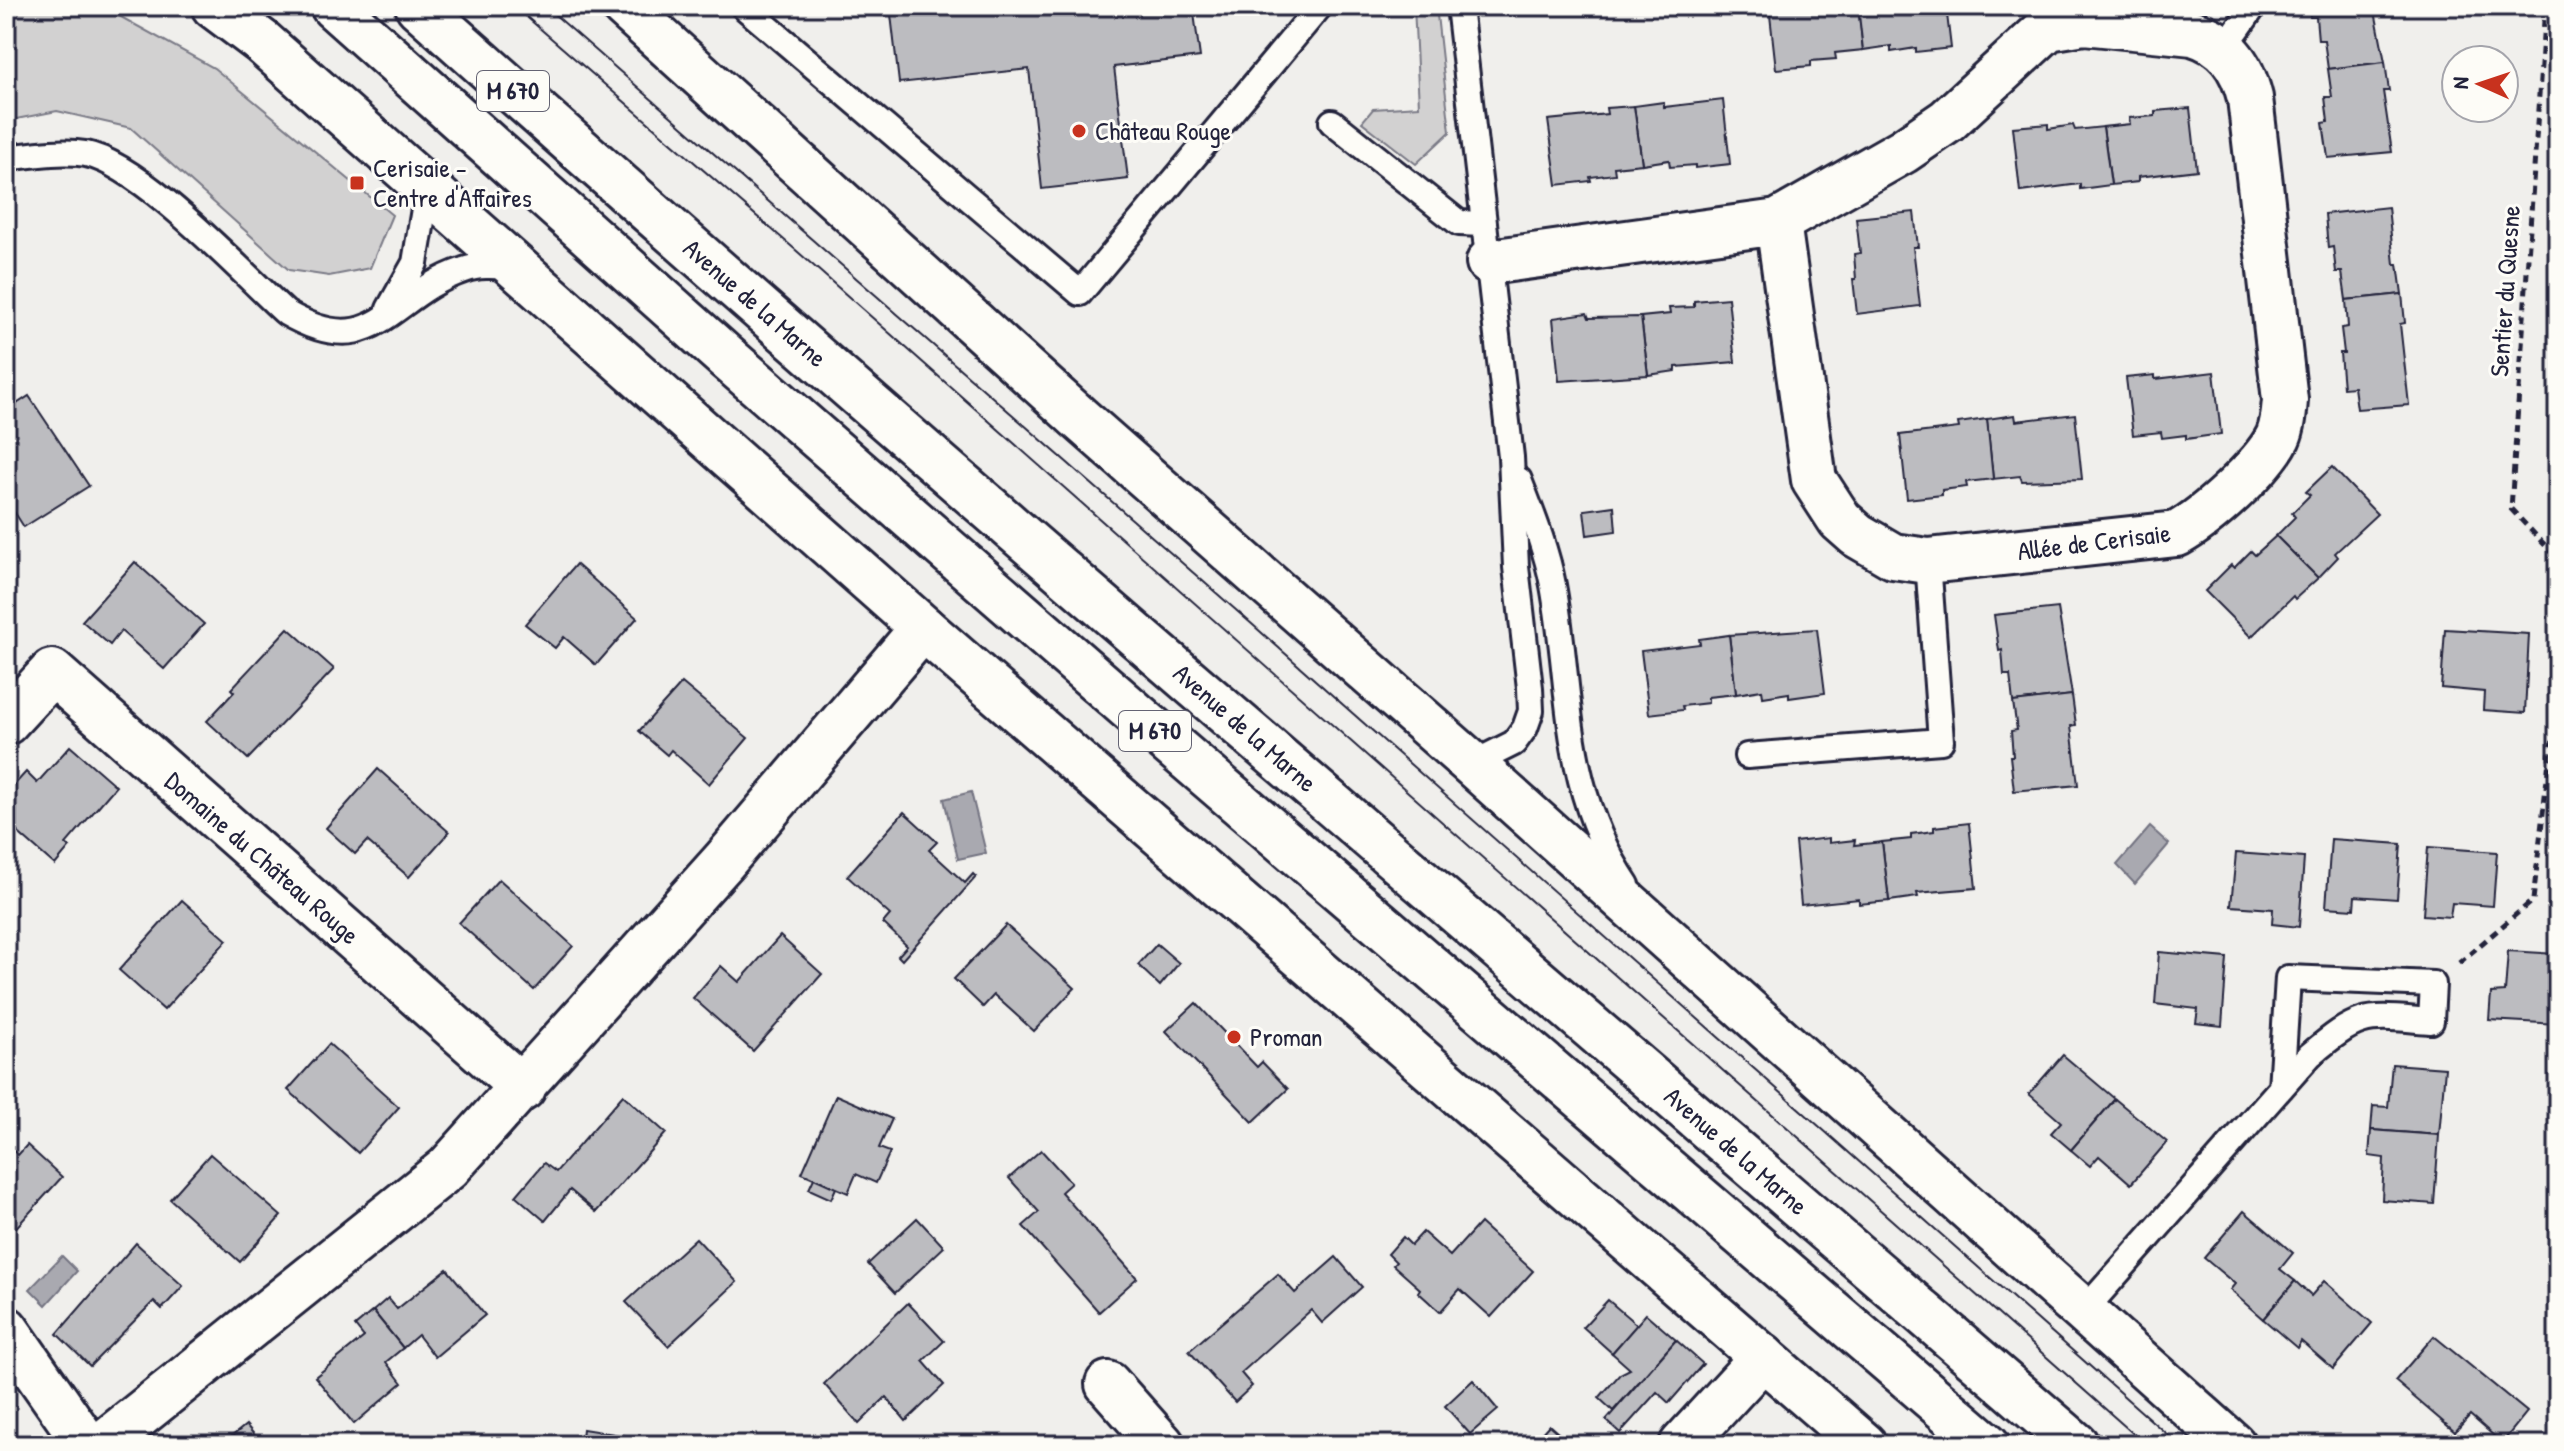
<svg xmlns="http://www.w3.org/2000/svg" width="2564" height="1451" font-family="'Patrick Hand',sans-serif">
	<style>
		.green { fill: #d2d1d1; stroke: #7a7a86; stroke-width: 2 }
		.water { fill: #a9a9b0; stroke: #737381; stroke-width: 2 }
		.building { fill: #bcbcc0; stroke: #22223b; stroke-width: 2 }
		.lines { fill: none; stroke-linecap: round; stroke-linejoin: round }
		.service-casing { stroke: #22223b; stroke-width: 30 }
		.minor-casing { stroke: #22223b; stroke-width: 50 }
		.tertiary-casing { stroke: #22223b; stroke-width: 50 }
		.primary-casing { stroke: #22223b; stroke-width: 50 }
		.path { stroke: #22223b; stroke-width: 5; stroke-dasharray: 8 6; stroke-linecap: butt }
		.service { stroke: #fdfcf7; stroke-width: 24 }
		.minor { stroke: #fdfcf7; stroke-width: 44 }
		.tertiary { stroke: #fdfcf7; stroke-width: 44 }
		.primary { stroke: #fdfcf7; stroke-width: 44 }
		.tram { stroke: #22223b; stroke-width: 2 }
		.poi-dot { fill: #c8321e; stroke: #fdfcf7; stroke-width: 3 }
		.labels { text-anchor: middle; stroke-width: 6; stroke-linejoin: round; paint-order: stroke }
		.shield { fill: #fdfcf7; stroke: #646373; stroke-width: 2 }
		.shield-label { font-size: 24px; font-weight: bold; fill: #22223b }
		.poi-label { font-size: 26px; fill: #22223b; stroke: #fdfcf7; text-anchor: start }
		.street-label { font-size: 26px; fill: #22223b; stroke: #fdfcf7 }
	</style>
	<rect width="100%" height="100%" fill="#f0efec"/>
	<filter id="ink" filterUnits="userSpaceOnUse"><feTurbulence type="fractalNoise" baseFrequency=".0125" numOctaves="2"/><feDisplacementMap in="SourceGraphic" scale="16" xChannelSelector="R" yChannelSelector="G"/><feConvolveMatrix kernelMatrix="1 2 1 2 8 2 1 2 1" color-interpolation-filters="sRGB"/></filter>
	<g filter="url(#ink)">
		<g class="green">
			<polygon points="6,6 96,6 121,17 214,68 392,215 370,268 329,276 289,270 131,128 57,111 6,121"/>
			<polygon points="1414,6 1436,6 1450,132 1416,164 1362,122 1373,109 1419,106"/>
		</g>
		<g class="water">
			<polygon points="971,792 986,853 958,859 944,799"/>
			<polygon points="2150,827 2169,844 2135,884 2117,865"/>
			<polygon points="62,1256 77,1271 46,1305 30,1289"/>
		</g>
		<g class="building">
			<polygon points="890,6 1193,6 1200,57 1114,67 1128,179 1042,189 1029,69 899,83"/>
			<polygon points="1769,6 1858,6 1863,50 1835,53 1836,59 1811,61 1811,66 1776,69"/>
			<polygon points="1858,6 1946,6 1951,48 1916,52 1916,48 1891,52 1891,46 1863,50"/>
			<polygon points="2309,6 2374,6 2385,62 2328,69 2324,40 2318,40 2316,17 2310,17"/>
			<polygon points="2385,62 2389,91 2383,91 2392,152 2328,158 2323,123 2328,122 2325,97 2332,97 2328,69"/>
			<polygon points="1723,100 1730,164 1695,168 1695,165 1670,167 1669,160 1642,164 1634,106 1664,102 1664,107"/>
			<polygon points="1634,106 1642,164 1614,167 1615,174 1590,177 1591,181 1557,185 1548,120 1607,114 1606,108"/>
			<polygon points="2190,108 2197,170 2138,177 2138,182 2111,185 2103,127 2130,124 2129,118 2155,116 2155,111"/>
			<polygon points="2048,124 2048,129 2073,125 2075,130 2103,127 2111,185 2080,189 2080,184 2020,192 2013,127"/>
			<polygon points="2388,207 2394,264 2398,264 2402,294 2346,300 2342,272 2336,272 2333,247 2328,248 2325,214"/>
			<polygon points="1914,212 1918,247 1913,247 1920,306 1857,314 1853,279 1856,279 1854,254 1860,253 1856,218"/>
			<polygon points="2402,294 2405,323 2400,324 2409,405 2357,409 2354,387 2343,388 2340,353 2344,353 2341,328 2348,327 2346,300"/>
			<polygon points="1728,298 1735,362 1676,367 1676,371 1648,375 1641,317 1670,314 1669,308 1694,307 1694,301"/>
			<polygon points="1587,313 1589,318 1641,317 1648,375 1559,381 1553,318"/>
			<polygon points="2214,372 2221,434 2186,439 2186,435 2162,438 2161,432 2133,435 2126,378 2155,375 2155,379"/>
			<polygon points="29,396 89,486 24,527 6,499 6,411"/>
			<polygon points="2075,414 2082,479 2022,481 2020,476 1993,479 1987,419 2015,415 2016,421"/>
			<polygon points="1987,419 1993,479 1966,482 1967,487 1942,490 1942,495 1907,499 1900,435 1959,428 1958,423"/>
			<polygon points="2332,467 2377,514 2335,553 2338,557 2318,578 2276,536 2295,517 2292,513 2310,495 2306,492"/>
			<polygon points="1614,506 1616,531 1587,535 1584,510"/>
			<polygon points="2276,536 2318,578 2295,599 2293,596 2251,637 2205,591 2231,565 2234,568 2251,551 2255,555"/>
			<polygon points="135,562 204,624 164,669 121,631 110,645 82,621"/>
			<polygon points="576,564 637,618 596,665 564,637 555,648 525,624"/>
			<polygon points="2058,608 2072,695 2013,702 2010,675 2004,675 2002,650 1999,651 1994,615"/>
			<polygon points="288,628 334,669 248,759 207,721 234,692 231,689"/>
			<polygon points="1817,629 1825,693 1789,698 1789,693 1763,697 1762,690 1736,694 1729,635"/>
			<polygon points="2445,629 2529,634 2525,713 2483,710 2484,692 2441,688"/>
			<polygon points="1729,635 1736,694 1708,697 1708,703 1682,706 1683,710 1649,714 1641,651 1700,644 1699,639"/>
			<polygon points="682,683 748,738 709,784 671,750 667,755 639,731"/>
			<polygon points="2072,695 2076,725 2071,726 2078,785 2014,791 2010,756 2013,756 2011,731 2017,730 2013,702"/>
			<polygon points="70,746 116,786 66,844 70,847 55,865 6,822 6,794 26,772 37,783"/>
			<polygon points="378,769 449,832 409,877 367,841 355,854 326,828"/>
			<polygon points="904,812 937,842 929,850 965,883 973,874 976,877 902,960 898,956 907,946 883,923 890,915 847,876"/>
			<polygon points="1969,823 1976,888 1917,893 1918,897 1889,901 1882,842 1911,839 1911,834 1934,831 1934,827"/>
			<polygon points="1829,838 1829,843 1855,840 1854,845 1882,842 1889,901 1859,904 1859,899 1801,905 1795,842"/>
			<polygon points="2331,839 2401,844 2397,899 2355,896 2354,909 2326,907"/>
			<polygon points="2428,847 2497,852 2493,906 2452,903 2450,917 2423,915"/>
			<polygon points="2236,853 2304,858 2299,927 2272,924 2273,909 2231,906"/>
			<polygon points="499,879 573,946 534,990 459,923"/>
			<polygon points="182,900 227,940 164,1010 119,970"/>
			<polygon points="1006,925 1075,988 1034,1031 994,995 983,1007 954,979"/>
			<polygon points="780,936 822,974 753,1051 693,998 721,966 739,982"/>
			<polygon points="1157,944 1179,963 1160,986 1138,965"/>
			<polygon points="2508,951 2558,954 2558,1024 2489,1020 2491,993 2505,992"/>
			<polygon points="2159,952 2227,958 2222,1026 2196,1023 2198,1009 2155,1004"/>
			<polygon points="1196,1003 1257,1067 1262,1062 1288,1089 1253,1122 1166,1031"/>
			<polygon points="329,1044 399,1107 358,1153 288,1090"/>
			<polygon points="2063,1055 2115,1099 2071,1150 2051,1133 2061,1122 2029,1094"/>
			<polygon points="2392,1064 2445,1068 2439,1135 2371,1130 2373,1106 2388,1107"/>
			<polygon points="623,1095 666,1133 596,1212 570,1190 545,1221 516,1196 544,1163 556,1172"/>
			<polygon points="836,1095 892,1119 879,1148 890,1152 876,1183 856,1174 848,1193 802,1173"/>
			<polygon points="2115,1099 2167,1142 2131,1184 2099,1156 2090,1166 2071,1150"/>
			<polygon points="2371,1130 2439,1135 2434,1204 2382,1200 2384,1158 2369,1156"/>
			<polygon points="6,1144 18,1155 27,1145 62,1177 11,1233 6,1228"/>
			<polygon points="1041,1150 1071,1183 1061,1192 1137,1278 1099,1312 1023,1226 1039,1212 1009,1178"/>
			<polygon points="210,1154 281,1216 240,1262 170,1199"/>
			<polygon points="814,1178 836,1188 831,1199 809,1189"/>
			<polygon points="2244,1211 2293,1253 2280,1269 2295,1281 2263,1319 2230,1290 2235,1284 2204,1258"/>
			<polygon points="917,1218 944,1247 895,1293 868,1264"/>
			<polygon points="1480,1223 1533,1271 1491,1317 1460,1289 1440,1312 1418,1292 1420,1289 1393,1265 1396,1262 1388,1254 1403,1237 1411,1245 1423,1232 1450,1256"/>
			<polygon points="696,1238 737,1282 668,1346 626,1302"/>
			<polygon points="136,1243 183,1286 162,1309 154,1301 90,1366 57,1334"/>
			<polygon points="1336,1257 1362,1287 1322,1323 1311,1310 1241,1373 1252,1386 1235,1402 1189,1351 1278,1274 1295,1293"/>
			<polygon points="447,1269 485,1315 435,1357 418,1335 403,1348 373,1311 388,1298 397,1309"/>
			<polygon points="2295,1281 2311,1296 2324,1281 2372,1323 2333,1369 2301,1341 2297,1348 2263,1319"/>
			<polygon points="1608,1300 1637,1325 1612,1353 1583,1327"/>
			<polygon points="908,1303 944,1341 923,1361 944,1385 906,1421 886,1397 859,1424 824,1384"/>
			<polygon points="373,1311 403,1348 386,1362 402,1383 354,1424 315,1377 364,1337 355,1326"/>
			<polygon points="1646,1314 1676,1340 1613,1411 1599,1398 1620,1374 1630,1369 1612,1353"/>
			<polygon points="2434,1336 2527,1412 2502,1443 2470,1415 2455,1432 2395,1381"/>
			<polygon points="1676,1340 1703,1364 1669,1403 1657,1392 1620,1433 1606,1420"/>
			<polygon points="1473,1380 1498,1410 1470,1434 1445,1406"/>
			<polygon points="246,1425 263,1445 221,1445"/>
			<polygon points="1549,1425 1567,1441 1574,1440 1581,1445 1531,1445"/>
			<polygon points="583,1429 627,1436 626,1445 581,1445"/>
		</g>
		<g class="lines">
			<g class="service-casing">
				<g id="service">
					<polyline points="743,6 1080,293 1320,6"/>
					<polyline points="1459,6 1511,457 1516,567 1530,688 1531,711 1525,728 1514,743 1472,764"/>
					<polyline points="2224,48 2254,6"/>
					<polyline points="1332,122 1459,223 1483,224"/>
					<path d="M6 158C31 155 61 150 86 154 142 165 241 272 286 313 376 365 388 295 464 270 479 264 497 266 513 267"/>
					<polyline points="389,309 415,263 427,191"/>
					<path d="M1519 480C1532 514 1546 548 1553 585 1573 695 1561 786 1627 885"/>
					<polyline points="1747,756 1941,741 1928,561"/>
					<path d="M2082 1313 2310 1055C2362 1011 2366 1016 2431 1021L2433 984 2288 978 2281 1088"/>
				</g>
			</g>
			<g class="minor-casing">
				<g id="minor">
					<path d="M1489 262 1778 222 1903 151 1947 121 2048 28 2084 22 2193 33C2226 43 2242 65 2250 98L2285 400C2284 412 2283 426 2278 437 2263 467 2206 518 2177 534L1928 561 1893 556 1857 535 1840 520 1814 480 1778 222"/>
					<polyline points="6,722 52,672 523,1088"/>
					<polyline points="6,1329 87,1445"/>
					<polyline points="1108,1384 1162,1445"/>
					<polyline points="102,1445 448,1168 724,861 923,628"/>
					<polyline points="1682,1445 1763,1357"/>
				</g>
			</g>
			<g class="tertiary-casing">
				<g id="tertiary">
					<polyline points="214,6 262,42 923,628 1864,1445"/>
					<polyline points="624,6 1079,418 1472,764 2233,1445"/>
				</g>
			</g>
			<g class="primary-casing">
				<g id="primary">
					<polyline points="333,6 726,357 1146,723 1987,1445"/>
					<path d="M418 6C964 494 1523 966 2076 1445"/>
				</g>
			</g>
			<g class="path">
				<polyline points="2545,6 2511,509 2558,559"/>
				<polyline points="2459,963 2533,900 2551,744 2558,738"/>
			</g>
			<use href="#service" class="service"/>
			<use href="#minor" class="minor"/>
			<use href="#tertiary" class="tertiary"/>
			<use href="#primary" class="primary"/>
			<g class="tram">
				<polyline points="514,6 798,252 2146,1445"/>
				<polyline points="545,6 1253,625 2179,1445"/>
			</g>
		</g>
	</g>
	<g class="poi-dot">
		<circle cx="1079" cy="131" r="8"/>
		<rect x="349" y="175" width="16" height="16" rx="4"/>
		<circle cx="1234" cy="1037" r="8"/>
	</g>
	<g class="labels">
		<g class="shield">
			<rect x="477" y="71" width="72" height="40" rx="6"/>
			<rect x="1119" y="711" width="72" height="40" rx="6"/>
		</g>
		<g class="shield-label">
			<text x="513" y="99">M 670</text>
			<text x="1155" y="739">M 670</text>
		</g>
		<g class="poi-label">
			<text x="1095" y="140">Château Rouge</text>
			<text x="373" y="177">Cerisaie –<tspan x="373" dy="30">Centre d'Affaires</tspan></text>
			<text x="1250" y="1046">Proman</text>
		</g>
		<g class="street-label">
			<text transform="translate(2505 291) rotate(-86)" y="9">Sentier du Quesne</text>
			<text transform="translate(755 303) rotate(41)" y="9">Avenue de la Marne</text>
			<text transform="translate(2094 542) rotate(-7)" y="9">Allée de Cerisaie</text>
			<text transform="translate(1245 728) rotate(41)" y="9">Avenue de la Marne</text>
			<text transform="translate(262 858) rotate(41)" y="9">Domaine du Château Rouge</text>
			<text transform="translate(1736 1151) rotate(41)" y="9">Avenue de la Marne</text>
		</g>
	</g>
	<rect width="2564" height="1451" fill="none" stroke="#fdfcf7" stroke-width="32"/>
	<rect x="16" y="16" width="2532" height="1419" fill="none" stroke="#22223b" stroke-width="3" filter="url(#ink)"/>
	<g transform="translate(2480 84) rotate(273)"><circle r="38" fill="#fdfcf7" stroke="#a5a5ac" stroke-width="2"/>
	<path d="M0-6L14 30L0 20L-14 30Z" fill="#c8321e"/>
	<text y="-12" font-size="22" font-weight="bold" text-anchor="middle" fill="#22223b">N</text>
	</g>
</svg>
